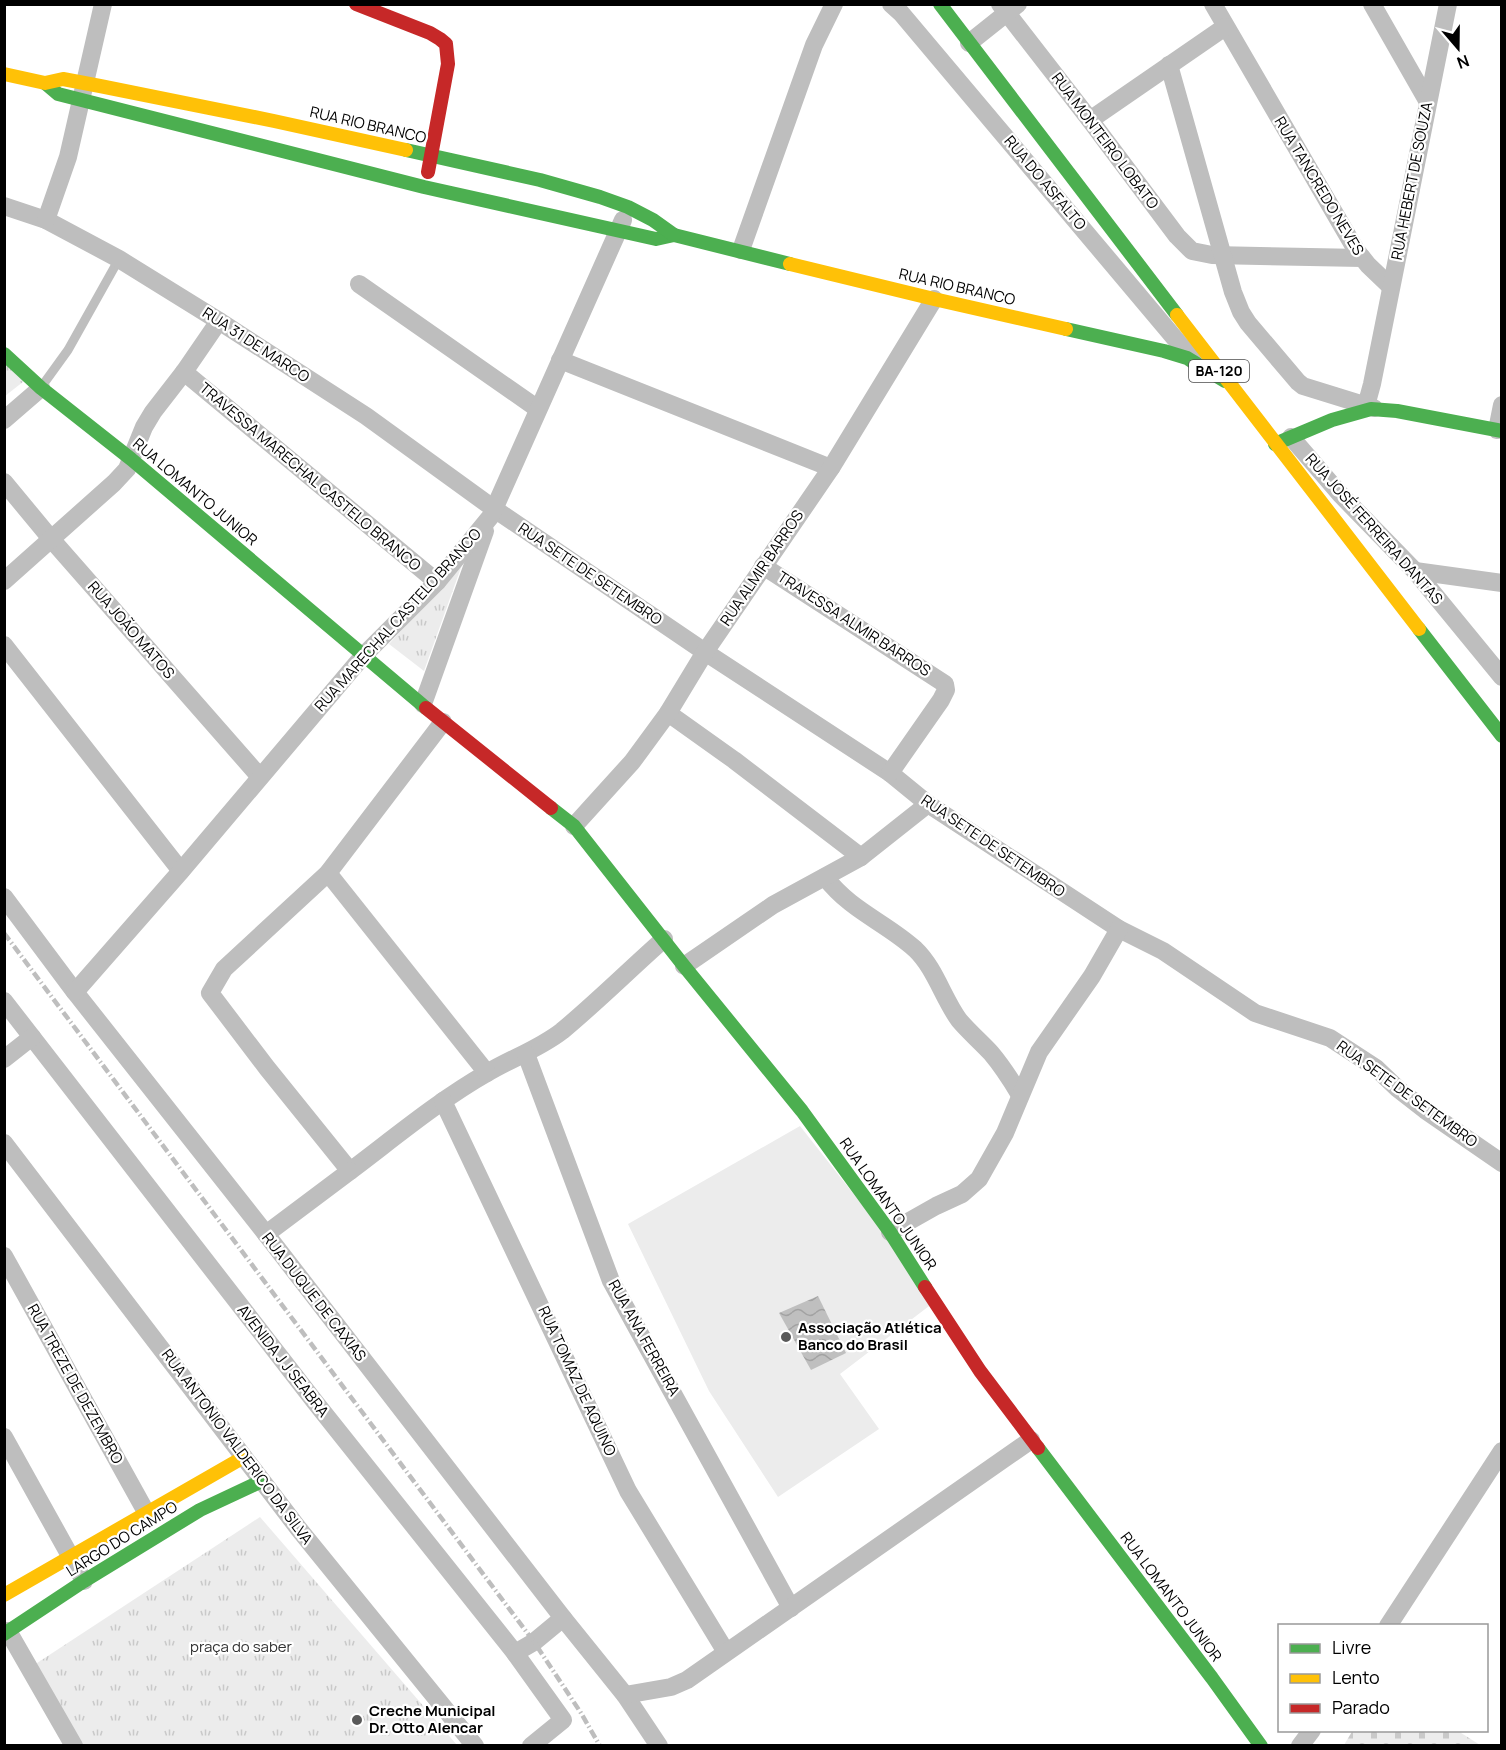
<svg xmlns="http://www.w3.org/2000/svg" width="1506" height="1750" font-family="Manrope,sans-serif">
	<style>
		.green { fill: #ececec }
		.cemetery { fill: url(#cemetery-stones) }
		.park { fill: url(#park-tufts) }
		.water { fill: url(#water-waves) }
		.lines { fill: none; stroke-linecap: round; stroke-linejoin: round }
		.lane { stroke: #bebebe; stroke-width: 9 }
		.street { stroke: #bebebe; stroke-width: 18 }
		.fast { stroke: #4caf50; stroke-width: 14 }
		.slow { stroke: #ffc107; stroke-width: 14 }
		.jam { stroke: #c62828; stroke-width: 14 }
		.rail { stroke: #bebebe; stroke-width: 4.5; stroke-dasharray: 9 3 1.5 3; stroke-linecap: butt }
		.poi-dot { fill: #595959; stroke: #fff; stroke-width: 2 }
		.labels { text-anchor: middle; stroke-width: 4.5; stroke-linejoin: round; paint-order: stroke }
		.shield { fill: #fff; stroke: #4c4c4c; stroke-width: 1.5 }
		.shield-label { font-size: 14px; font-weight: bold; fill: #000 }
		.street-label { font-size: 15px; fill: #000; stroke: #fff }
		.poi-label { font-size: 15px; font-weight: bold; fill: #000; stroke: #fff; text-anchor: start }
		.park-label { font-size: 15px; fill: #333; stroke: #fff }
	</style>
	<defs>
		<pattern id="cemetery-stones" width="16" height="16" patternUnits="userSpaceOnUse" patternTransform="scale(1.5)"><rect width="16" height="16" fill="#ececec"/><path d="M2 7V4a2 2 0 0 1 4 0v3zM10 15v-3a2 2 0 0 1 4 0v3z" fill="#c9c9c9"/></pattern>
		<pattern id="park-tufts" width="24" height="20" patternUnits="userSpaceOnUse" patternTransform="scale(1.5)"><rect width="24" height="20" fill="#ececec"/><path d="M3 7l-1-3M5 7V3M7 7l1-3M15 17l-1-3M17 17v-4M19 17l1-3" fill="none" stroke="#c9c9c9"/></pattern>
		<pattern id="water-waves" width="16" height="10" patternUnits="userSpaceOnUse" patternTransform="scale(1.5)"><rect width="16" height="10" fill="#bfbfbf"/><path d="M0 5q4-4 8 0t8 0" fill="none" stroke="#a2a2a2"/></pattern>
	</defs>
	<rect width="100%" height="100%" fill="#fff"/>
	<polygon class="green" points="800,1126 937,1300 840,1374 879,1429 778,1497 709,1391 628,1224"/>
	<polygon class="cemetery" points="1353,1730 1458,1731 1480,1745 1344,1745"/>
	<g class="park">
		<polygon points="4,360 28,378 5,396 4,396"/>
		<polygon points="463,562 424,671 389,644"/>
		<polygon points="260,1517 457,1745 79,1745 34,1665"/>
	</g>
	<polygon class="water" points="818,1296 846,1353 811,1370 779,1313"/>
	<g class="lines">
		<polyline class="lane" points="42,386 68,350 119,259"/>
		<g class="street">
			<polyline points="891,4 901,13 1193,360"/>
			<polyline points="1000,4 1090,120 1177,236 1192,251 1212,255 1362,258"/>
			<polyline points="1213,4 1356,250 1368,265 1391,287"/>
			<polyline points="1372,4 1428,102"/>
			<polyline points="969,43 1018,4"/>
			<polyline points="1169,65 1233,292 1241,312 1248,323 1298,382 1303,386 1374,408"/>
			<polyline points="1090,120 1225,27"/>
			<polyline points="4,206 46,220 119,259 219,321 366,416 493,508 705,652 890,773 928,804 1119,929 1163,951 1255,1013 1330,1038 1376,1068 1398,1089 1425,1110 1502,1163"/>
			<polyline points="46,220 68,157 103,4"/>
			<polyline points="741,250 814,45 834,4"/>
			<polyline points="359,284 538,409"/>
			<polyline points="560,360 831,468"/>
			<polyline points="184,372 437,582"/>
			<polyline points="1366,406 1372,384 1448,4"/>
			<polyline points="4,420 41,388"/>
			<polyline points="1497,430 1502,405"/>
			<polyline points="1291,437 1340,494 1415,571 1502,677"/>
			<polyline points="4,482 52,540 260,777"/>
			<polyline points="763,566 945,684 946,690 941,700 890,773"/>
			<polyline points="1415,571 1502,583"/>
			<polyline points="4,581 114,483 127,469 144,427 153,412 184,372 219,321"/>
			<polyline points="4,645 181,871"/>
			<polyline points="423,704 485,531"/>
			<polyline points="668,713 734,760 861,857"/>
			<path d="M443 722 328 873 224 969 210 993 267 1068 350 1171C394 1138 438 1101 487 1073 512 1058 539 1049 562 1031 597 1002 630 969 664 939"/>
			<polyline points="574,826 632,762 668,713 705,652 831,468 934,299"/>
			<polyline points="328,873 487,1073"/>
			<path d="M825 877C851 911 885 922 915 949 935 968 943 998 959 1020 969 1032 981 1042 991 1053 1002 1066 1011 1080 1020 1095"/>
			<polyline points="4,897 75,992 266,1234 563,1618 625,1695 659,1746"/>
			<polyline points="684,966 773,905 861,857 928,804"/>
			<polyline points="75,992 181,871 363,656 437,582 491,516 623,220"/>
			<polyline points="4,1001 315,1402 515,1653 563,1720 531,1746"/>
			<polyline points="526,1054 611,1281 791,1608"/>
			<polyline points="4,1059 32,1037"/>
			<polyline points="443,1101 628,1491 726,1652"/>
			<polyline points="4,1143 298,1528 475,1746"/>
			<polyline points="890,1232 936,1206 962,1194 979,1179 1005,1133 1039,1052 1092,976 1119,929"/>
			<polyline points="266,1234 350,1171"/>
			<polyline points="4,1256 146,1512"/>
			<polyline points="4,1437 84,1581"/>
			<polyline points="1388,1626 1502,1451"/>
			<polyline points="8,1631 74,1746"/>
			<polyline points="515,1653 534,1642 563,1618"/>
			<polyline points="625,1695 671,1687 687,1680 1031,1440"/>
			<polyline points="1300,1746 1312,1730"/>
		</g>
		<g class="fast">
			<polyline points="940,4 1177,315"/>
			<polyline points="45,83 58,94 424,187 656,239 674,235 790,264"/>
			<polyline points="406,150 540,180 600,197 628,207 653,220 674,235"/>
			<polyline points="1066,329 1164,351 1187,358 1225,381"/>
			<polyline points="4,354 41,388 131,459 426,708"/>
			<polyline points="1275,444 1332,420 1371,409 1397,411 1502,431"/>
			<polyline points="1419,629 1502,736"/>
			<polyline points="551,808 574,826 684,966 802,1111 890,1232 925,1287"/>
			<polyline points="1038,1448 1212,1678 1261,1746"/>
			<polyline points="4,1634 84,1581 200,1510 262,1481"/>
		</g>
		<g class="slow">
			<polyline points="4,74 45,83 63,79 100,86 274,121 406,150"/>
			<polyline points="790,264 934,299 1066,329"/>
			<polyline points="1177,315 1419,629"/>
			<polyline points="4,1595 244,1457"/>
		</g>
		<g class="jam">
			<polyline points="356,4 430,33 440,39 446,44 448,64 428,172"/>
			<polyline points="426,708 551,808"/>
			<polyline points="925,1287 980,1371 1038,1448"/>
		</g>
		<polyline class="rail" points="4,933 534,1642 581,1713 600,1746"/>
	</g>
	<g class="poi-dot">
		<circle cx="786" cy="1337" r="6"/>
		<circle cx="357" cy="1720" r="6"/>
	</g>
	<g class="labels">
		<rect class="shield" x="1189" y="360" width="60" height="22" rx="4.5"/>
		<g class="shield-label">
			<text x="1219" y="376">BA-120</text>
		</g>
		<g class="street-label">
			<text transform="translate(368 125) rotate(13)" y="5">RUA RIO BRANCO</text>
			<text transform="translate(1105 141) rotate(53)" y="5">RUA MONTEIRO LOBATO</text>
			<text transform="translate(1412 181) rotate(-79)" y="5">RUA HEBERT DE SOUZA</text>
			<text transform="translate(1045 183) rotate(50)" y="5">RUA DO ASFALTO</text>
			<text transform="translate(1319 186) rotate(59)" y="5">RUA TANCREDO NEVES</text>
			<text transform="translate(957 287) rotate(13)" y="5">RUA RIO BRANCO</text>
			<text transform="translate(256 345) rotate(33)" y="5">RUA 31 DE MARCO</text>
			<text transform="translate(310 477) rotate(40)" y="5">TRAVESSA MARECHAL CASTELO BRANCO</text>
			<text transform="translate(195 492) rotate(40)" y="5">RUA LOMANTO JUNIOR</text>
			<text transform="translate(1374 529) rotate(48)" y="5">RUA JOSÉ FERREIRA DANTAS</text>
			<text transform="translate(762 568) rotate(-56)" y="5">RUA ALMIR BARROS</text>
			<text transform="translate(590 574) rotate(34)" y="5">RUA SETE DE SETEMBRO</text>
			<text transform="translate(398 620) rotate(-48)" y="5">RUA MARECHAL CASTELO BRANCO</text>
			<text transform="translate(854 624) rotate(33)" y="5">TRAVESSA ALMIR BARROS</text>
			<text transform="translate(131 630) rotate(49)" y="5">RUA JOÃO MATOS</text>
			<text transform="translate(993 846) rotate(34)" y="5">RUA SETE DE SETEMBRO</text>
			<text transform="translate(1407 1094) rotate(36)" y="5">RUA SETE DE SETEMBRO</text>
			<text transform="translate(888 1204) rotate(55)" y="5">RUA LOMANTO JUNIOR</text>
			<text transform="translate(314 1297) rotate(52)" y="5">RUA DUQUE DE CAXIAS</text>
			<text transform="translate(644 1338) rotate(61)" y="5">RUA ANA FERREIRA</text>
			<text transform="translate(283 1361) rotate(52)" y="5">AVENIDA J J SEABRA</text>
			<text transform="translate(577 1381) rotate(65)" y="5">RUA TOMAZ DE AQUINO</text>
			<text transform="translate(75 1384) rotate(61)" y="5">RUA TREZE DE DEZEMBRO</text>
			<text transform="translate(237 1447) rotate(53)" y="5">RUA ANTONIO VALDERICO DA SILVA</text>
			<text transform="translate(122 1539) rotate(-32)" y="5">LARGO DO CAMPO</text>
			<text transform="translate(1171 1597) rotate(53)" y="5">RUA LOMANTO JUNIOR</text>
		</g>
		<g class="poi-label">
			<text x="798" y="1333">Associação Atlética<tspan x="798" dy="17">Banco do Brasil</tspan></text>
			<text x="369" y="1716">Creche Municipal<tspan x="369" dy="17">Dr. Otto Alencar</tspan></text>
		</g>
		<g class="park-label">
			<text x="241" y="1652">praça do saber</text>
		</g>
	</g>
	<rect width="1506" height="1750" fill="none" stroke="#000000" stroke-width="12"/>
	<rect x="1278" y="1624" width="210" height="108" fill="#ffffff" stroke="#999999" stroke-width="1.5"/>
	<rect x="1290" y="1644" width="30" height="9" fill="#4caf50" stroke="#999999" stroke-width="1.5"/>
	<text x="1332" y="1654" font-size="18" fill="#000000">Livre</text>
	<rect x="1290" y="1674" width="30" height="9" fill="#ffc107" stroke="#999999" stroke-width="1.5"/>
	<text x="1332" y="1684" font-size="18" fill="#000000">Lento</text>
	<rect x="1290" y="1704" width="30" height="9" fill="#c62828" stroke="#999999" stroke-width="1.5"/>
	<text x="1332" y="1714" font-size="18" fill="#000000">Parado</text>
	<g transform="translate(1458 48) rotate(160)" stroke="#ffffff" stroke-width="4.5" paint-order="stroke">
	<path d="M0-4.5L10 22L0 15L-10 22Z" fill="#000000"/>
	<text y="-9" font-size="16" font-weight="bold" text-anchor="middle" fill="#000000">N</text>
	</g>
</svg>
